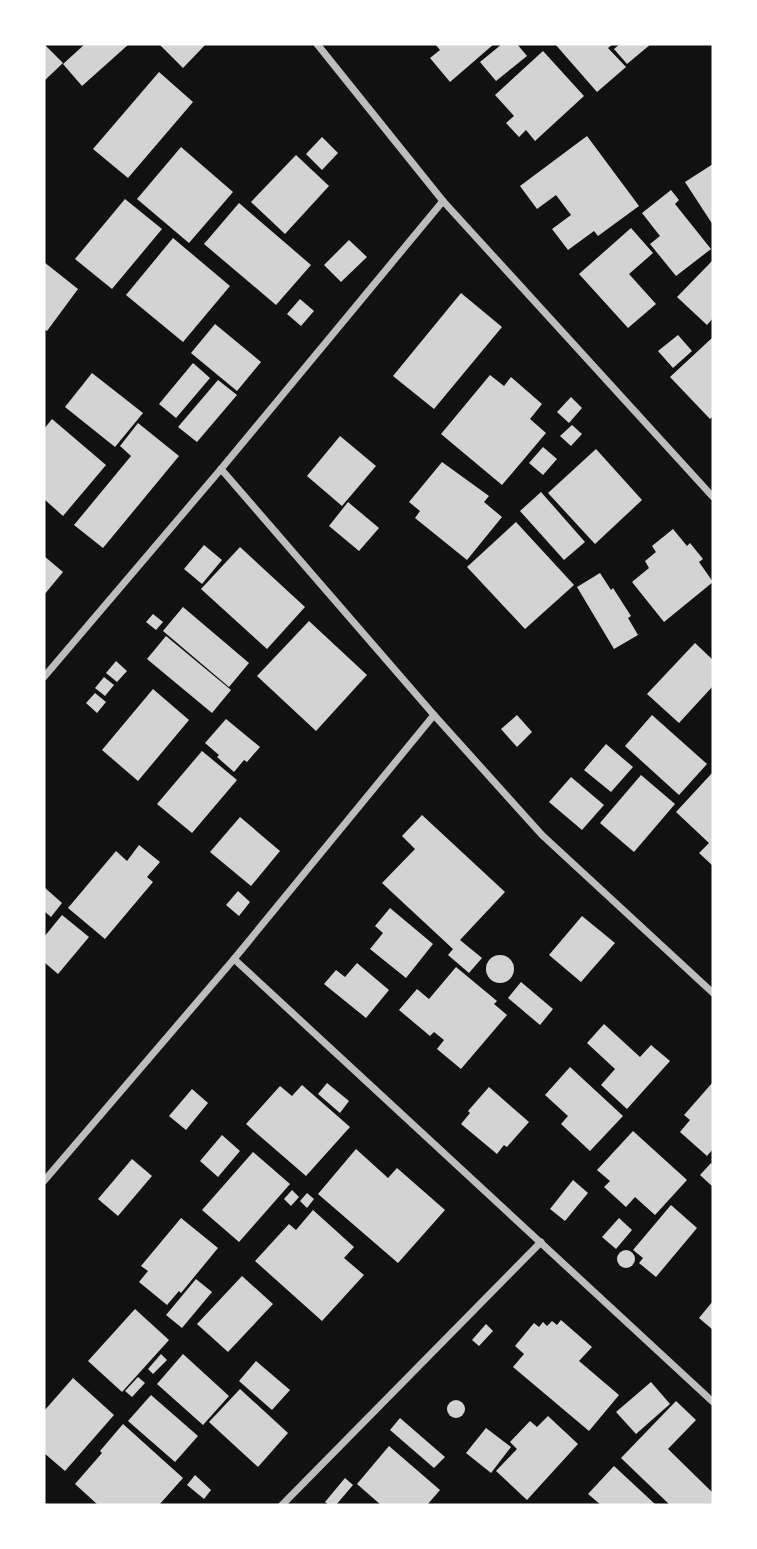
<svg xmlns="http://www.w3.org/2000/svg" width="757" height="1549" font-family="'DM Sans',sans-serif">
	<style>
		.building { fill: #d3d3d3 }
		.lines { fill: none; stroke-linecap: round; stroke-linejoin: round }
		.minor { stroke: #bcbcbc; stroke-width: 7 }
	</style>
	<rect width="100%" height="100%" fill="#111"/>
	<g class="building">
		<polygon points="44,44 63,63 44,81"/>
		<polygon points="85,44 129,44 82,86 63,64"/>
		<polygon points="159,44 206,44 183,68"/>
		<polygon points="435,44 494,44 450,82 430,58 440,50"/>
		<polygon points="502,44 517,44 527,56 496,81 480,62"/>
		<polygon points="555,44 613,44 608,48 626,67 597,92"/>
		<polygon points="620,44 651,44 627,64 614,49"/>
		<polygon points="543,51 584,96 535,141 526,130 519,137 506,123 514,116 495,95"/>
		<polygon points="159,72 193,102 128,178 93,149"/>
		<polygon points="587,136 639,206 598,236 594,231 568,250 552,229 571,215 556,195 537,209 520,186"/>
		<polygon points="322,137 338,153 322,170 306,154"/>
		<polygon points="181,147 233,192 189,243 137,199"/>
		<polygon points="296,155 329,186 285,234 251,202"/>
		<polygon points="713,164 713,225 685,182"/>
		<polygon points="671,190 679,200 675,204 711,249 676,276 650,244 660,236 642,213"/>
		<polygon points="125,199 162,229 112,289 75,259"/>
		<polygon points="239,203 311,265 276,305 204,244"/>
		<polygon points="631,228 653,253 629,274 656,304 628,328 579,274"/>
		<polygon points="173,238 230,286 183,342 126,295"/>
		<polygon points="349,240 367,257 341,282 324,265"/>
		<polygon points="713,260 713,318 707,325 677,297"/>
		<polygon points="44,262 78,289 47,331 44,329"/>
		<polygon points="461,293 502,327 434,409 393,376"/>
		<polygon points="300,299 314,311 301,326 287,314"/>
		<polygon points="215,324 261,362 237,391 191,353"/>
		<polygon points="678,335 692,351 673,368 658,351"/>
		<polygon points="713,337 713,416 710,419 670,377"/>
		<polygon points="193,363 210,378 176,418 159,404"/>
		<polygon points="92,373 143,413 115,447 65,407"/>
		<polygon points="490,375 504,386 511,377 542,404 530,419 546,433 502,485 441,434"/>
		<polygon points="218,380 237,395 197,442 178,427"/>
		<polygon points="571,397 582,408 569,423 557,412"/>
		<polygon points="52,419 106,465 63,516 44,499 44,429"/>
		<polygon points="138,423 179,456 103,548 74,525 131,456 120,446"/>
		<polygon points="572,425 582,434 571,446 560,436"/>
		<polygon points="340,436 376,466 342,506 307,476"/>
		<polygon points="543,447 557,459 543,475 529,463"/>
		<polygon points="596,449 642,500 595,544 548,493"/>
		<polygon points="442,462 489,496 484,502 502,517 467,560 415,518 420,511 409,502"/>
		<polygon points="541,492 585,542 564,560 520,511"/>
		<polygon points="348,502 379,528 359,551 329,526"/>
		<polygon points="516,522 574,585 525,629 467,567"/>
		<polygon points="673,529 687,546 690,543 703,559 699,562 713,582 664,622 632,582 649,568 645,561 656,552 652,546"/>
		<polygon points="204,545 222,560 202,584 184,569"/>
		<polygon points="240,547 305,607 267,649 201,589"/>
		<polygon points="44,556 63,572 44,595"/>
		<polygon points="600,573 611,590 613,588 631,616 628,618 638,635 614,649 577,587"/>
		<polygon points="183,607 249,663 229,687 163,631"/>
		<polygon points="153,614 163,622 156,630 146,622"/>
		<polygon points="309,621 367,675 316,731 257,676"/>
		<polygon points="166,636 231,690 212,713 147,659"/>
		<polygon points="695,643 713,660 713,686 679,723 647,694"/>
		<polygon points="116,661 127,671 117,682 106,673"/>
		<polygon points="104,677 114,685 105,696 95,688"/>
		<polygon points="153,689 189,720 138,781 102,750"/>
		<polygon points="95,693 106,702 97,713 86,703"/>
		<polygon points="517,715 532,732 517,747 501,729"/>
		<polygon points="652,715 707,764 679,795 625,746"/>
		<polygon points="226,719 260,747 247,762 244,760 234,772 217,757 219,755 205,743"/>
		<polygon points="606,744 633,767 611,792 584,770"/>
		<polygon points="202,751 237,780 192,833 157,804"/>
		<polygon points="713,772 713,866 699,853 709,843 676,812"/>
		<polygon points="641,775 675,804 634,852 600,823"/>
		<polygon points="571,777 604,805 582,830 549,802"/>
		<polygon points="422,815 505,892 460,940 482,958 469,973 448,955 453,949 382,883 415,849 402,836"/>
		<polygon points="240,817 280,851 251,886 210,852"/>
		<polygon points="139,845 160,862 147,877 153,882 105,939 68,908 116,851 127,861"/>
		<polygon points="44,887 62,903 51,917 44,911"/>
		<polygon points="238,891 250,902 239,916 226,905"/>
		<polygon points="390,908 433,944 406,978 370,949 383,933 375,926"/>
		<polygon points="62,915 89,937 58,974 44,962 44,937"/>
		<polygon points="582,916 615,943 581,982 549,955"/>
		<circle cx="500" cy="969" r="14"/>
		<polygon points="357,963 389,990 366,1018 324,984 336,970 345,977"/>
		<polygon points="456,967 497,1001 494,1004 507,1015 461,1069 437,1049 444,1040 434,1032 430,1036 399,1010 417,989 429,999"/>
		<polygon points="521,982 553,1009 540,1025 508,998"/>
		<polygon points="604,1024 640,1057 651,1045 670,1061 627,1109 601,1085 615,1069 587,1043"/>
		<polygon points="570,1067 623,1116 590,1151 561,1124 568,1116 545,1095"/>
		<polygon points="713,1082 713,1149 707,1156 680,1132 690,1120 684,1115"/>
		<polygon points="327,1083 349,1101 340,1113 318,1094"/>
		<polygon points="302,1085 350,1127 306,1176 246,1124 280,1086 292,1096"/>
		<polygon points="489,1087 529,1122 507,1147 504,1145 497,1154 461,1124 470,1113 468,1111"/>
		<polygon points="192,1089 208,1103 186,1130 169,1116"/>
		<polygon points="633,1131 687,1180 655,1215 635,1197 626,1207 604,1187 610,1181 597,1170"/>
		<polygon points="222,1135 240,1151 218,1177 200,1161"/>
		<polygon points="356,1149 388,1178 397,1168 445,1210 398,1263 318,1194"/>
		<polygon points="253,1152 290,1184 239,1242 202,1210"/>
		<polygon points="132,1159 152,1176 118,1216 98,1199"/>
		<polygon points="711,1163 713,1165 713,1187 700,1175"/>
		<polygon points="573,1180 588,1193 565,1221 550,1209"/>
		<polygon points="292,1190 299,1197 291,1206 284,1199"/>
		<polygon points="307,1193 314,1199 307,1208 300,1201"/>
		<polygon points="671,1205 697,1228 656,1277 639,1263 643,1258 633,1250"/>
		<polygon points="313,1210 354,1247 344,1258 364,1275 322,1321 255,1261 289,1224 296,1230"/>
		<polygon points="181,1218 218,1248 181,1293 179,1291 167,1305 139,1282 148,1271 141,1266"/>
		<polygon points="619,1218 632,1230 616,1249 602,1237"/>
		<circle cx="626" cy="1259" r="9"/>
		<polygon points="242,1276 273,1304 228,1352 197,1324"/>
		<polygon points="196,1279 212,1292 182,1328 166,1315"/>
		<polygon points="713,1301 713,1330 699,1318"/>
		<polygon points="135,1309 169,1340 122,1392 88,1361"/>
		<polygon points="561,1320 592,1347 579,1361 619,1395 589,1431 513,1367 524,1354 515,1346 534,1323 539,1327 543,1322 547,1326 552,1321 557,1325"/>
		<polygon points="486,1324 493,1331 479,1346 472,1340"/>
		<polygon points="161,1354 167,1360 153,1374 148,1369"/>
		<polygon points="183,1354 229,1396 203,1425 157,1384"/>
		<polygon points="256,1361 290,1390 272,1410 239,1381"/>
		<polygon points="138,1377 145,1383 132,1397 125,1391"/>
		<polygon points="73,1378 114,1415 65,1471 44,1453 44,1411"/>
		<polygon points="651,1382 670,1404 636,1434 616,1412"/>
		<polygon points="240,1389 288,1433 258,1467 209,1422"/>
		<polygon points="151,1395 198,1436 175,1462 128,1421"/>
		<circle cx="456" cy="1409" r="9"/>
		<polygon points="676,1401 696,1420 668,1449 713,1493 713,1505 670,1505 621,1458"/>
		<polygon points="548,1416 578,1444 527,1500 496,1471 517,1449 510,1442 530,1421 537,1427"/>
		<polygon points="400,1418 445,1457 434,1468 390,1430"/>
		<polygon points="123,1424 183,1478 159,1505 98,1505 75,1484 102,1453 100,1451"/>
		<polygon points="486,1428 511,1447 491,1473 466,1453"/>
		<polygon points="389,1446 440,1490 427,1505 381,1505 357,1484"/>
		<polygon points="614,1466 656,1505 601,1505 588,1494"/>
		<polygon points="195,1475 211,1490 204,1499 187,1485"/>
		<polygon points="345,1478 353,1485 336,1505 329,1505 325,1502"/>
	</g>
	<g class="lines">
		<g class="minor">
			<polyline points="317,44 443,201 713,497"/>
			<polyline points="221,469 434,715 542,835 713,993"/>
			<polyline points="44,677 221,469 443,201"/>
			<polyline points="234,959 713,1402"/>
			<polyline points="44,1181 234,959 434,715"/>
			<polyline points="282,1505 541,1242"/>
		</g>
	</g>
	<rect width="757" height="1549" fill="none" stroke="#ffffff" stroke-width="91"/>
</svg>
